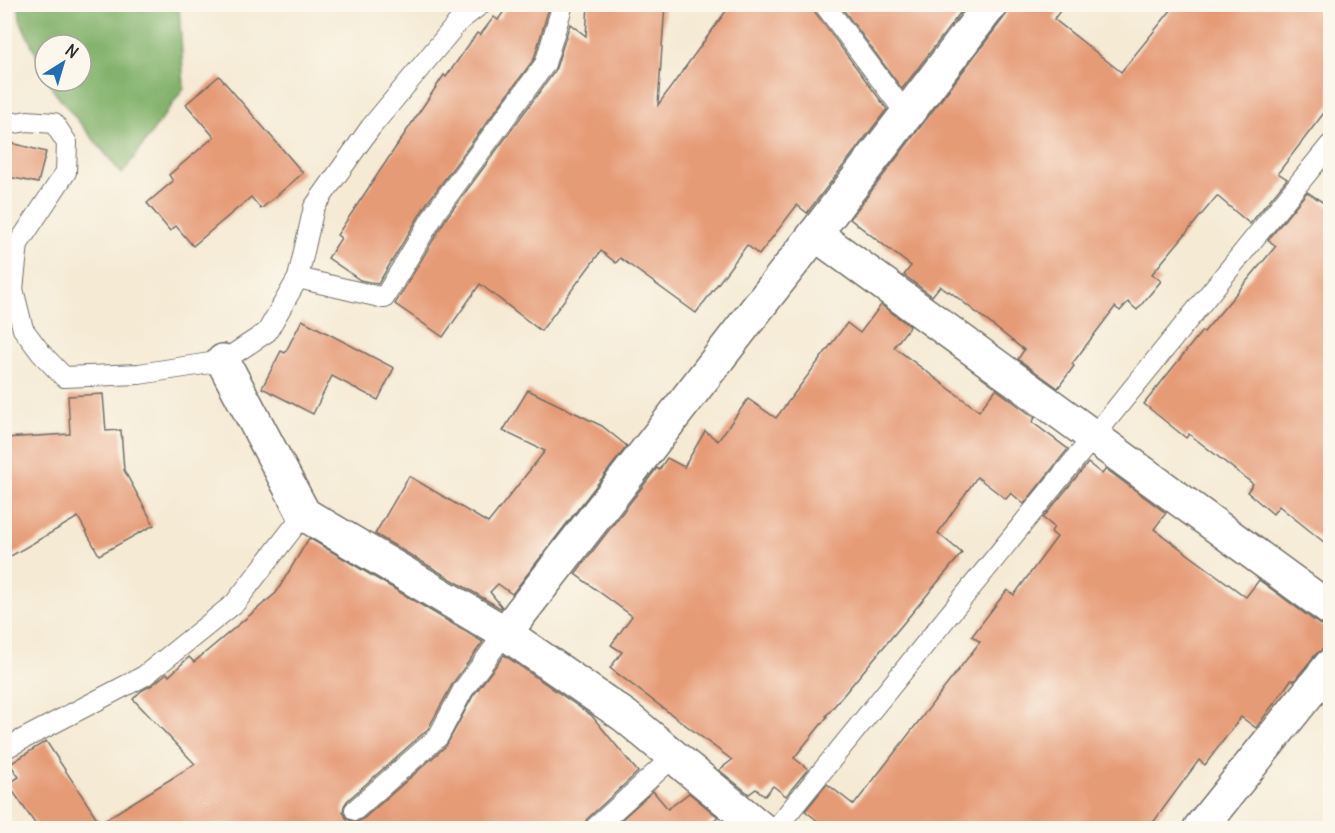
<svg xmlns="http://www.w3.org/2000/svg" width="1335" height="833" font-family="Delius,sans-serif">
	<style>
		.forest { fill: #83b26c; stroke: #576e4c; stroke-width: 1.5 }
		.building { fill: #e69b77 }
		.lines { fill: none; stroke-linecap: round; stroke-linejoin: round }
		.lane-casing { stroke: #726e66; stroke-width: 22 }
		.street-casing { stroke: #726e66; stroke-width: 36 }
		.lane { stroke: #fff; stroke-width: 20 }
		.street { stroke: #fff; stroke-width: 33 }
	</style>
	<rect width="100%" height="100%" fill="#fbf7ec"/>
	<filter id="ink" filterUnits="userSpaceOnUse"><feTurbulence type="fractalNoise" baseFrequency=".0167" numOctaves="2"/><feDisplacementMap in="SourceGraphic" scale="12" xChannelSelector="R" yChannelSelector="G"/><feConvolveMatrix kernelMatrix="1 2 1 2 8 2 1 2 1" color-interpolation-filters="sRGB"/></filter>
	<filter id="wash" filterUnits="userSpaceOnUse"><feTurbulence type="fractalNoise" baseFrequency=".008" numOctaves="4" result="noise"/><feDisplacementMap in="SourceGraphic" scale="24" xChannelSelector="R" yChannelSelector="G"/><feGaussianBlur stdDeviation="1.35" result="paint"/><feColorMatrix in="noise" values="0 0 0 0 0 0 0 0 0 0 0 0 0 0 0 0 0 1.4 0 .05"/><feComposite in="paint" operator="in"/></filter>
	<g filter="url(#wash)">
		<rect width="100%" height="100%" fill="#f5ead4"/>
		<polygon class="forest" points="19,5 179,5 184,88 122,174 53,90 49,81 81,81 81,45 45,45 45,73 20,20"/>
		<g id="blocks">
			<g class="building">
				<polygon points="509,4 544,4 549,8 534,59 427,203 378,284 360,280 328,258 341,238 337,235 444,75 446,77 477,33 480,35 494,17 498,20"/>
				<polygon points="588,4 665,4 658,105 731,4 812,4 814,11 887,109 807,213 797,205 759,255 747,245 696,313 620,258 616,263 601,251 541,331 480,284 443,337 395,304 447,217 555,71 570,24 586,36"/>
				<polygon points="839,4 967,4 902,89"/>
				<polygon points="1009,4 1065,4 1054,19 1121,72 1176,4 1330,4 1330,105 1278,173 1287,179 1250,224 1217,196 1152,274 1161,281 1137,310 1128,302 1120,311 1115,307 1072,364 1074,366 1058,388 1018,359 1024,350 949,291 948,292 940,286 932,296 904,275 911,266 850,219 1006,15"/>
				<polygon points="219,76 303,173 261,209 251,197 193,246 176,226 170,231 147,203 173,181 169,175 214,137 186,104"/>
				<polygon points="4,141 46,152 38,183 4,176"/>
				<polygon points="1307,192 1330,207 1330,547 1279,506 1273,514 1247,492 1253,484 1189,434 1186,438 1144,404 1202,331 1204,332 1276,246 1268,240"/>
				<polygon points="881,305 910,326 894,347 979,411 996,389 1035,418 1032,422 1068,449 1024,504 1011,493 1006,499 977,477 938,533 962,553 826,716 827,717 794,758 808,769 786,796 773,786 765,796 756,789 749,794 719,770 732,760 610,668 622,652 611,645 632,616 575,574 657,468 659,470 667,458 684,467 705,431 718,441 748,399 776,418 847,323 860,333"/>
				<polygon points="302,320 394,368 378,400 332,376 313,414 262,388 281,351 285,353"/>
				<polygon points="528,390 602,426 627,446 512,594 498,584 490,592 502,607 500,608 375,534 409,476 488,523 545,451 503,431"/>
				<polygon points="103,394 106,431 121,430 124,470 154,525 99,555 78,517 4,560 4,438 70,434 68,396"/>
				<polygon points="1088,463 1102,474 1106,469 1166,513 1154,529 1246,597 1259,580 1319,624 1330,629 1330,648 1323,649 1316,654 1294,681 1291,680 1256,728 1241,717 1205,765 1199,760 1149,828 827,828 805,811 827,784 854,805 980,642 972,636 1007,590 1014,595 1057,537 1051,532 1054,527 1043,518"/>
				<polygon points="309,538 483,642 453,683 428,729 347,801 344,806 343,812 346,818 351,821 357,822 363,819 446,746 473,696 504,655 592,716 638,772 587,819 584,824 583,828 38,828 8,784 19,777 10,764 46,741 100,823 195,764 133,699 141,691 152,685 167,673 169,676 189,657 194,662 276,593"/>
				<polygon points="653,791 668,809 689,793 718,817 703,828 612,828"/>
			</g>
		</g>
	</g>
	<g filter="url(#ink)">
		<use href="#blocks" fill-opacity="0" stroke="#726e66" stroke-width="1.5"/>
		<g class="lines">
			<g class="lane-casing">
				<g id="lane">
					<polyline points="824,4 907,115"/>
					<polyline points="4,125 27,121 54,123 67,143 66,172 18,244 13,289 23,329 41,353 64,377 139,374 223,361 267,332 298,278 314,207 371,127 459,21 481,4"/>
					<polyline points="298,278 384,298 437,210 545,64 563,4"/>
					<polyline points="4,749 144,676 235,603 304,514"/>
					<polyline points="355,810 438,737 463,690 505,633"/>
					<polyline points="595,828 674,756"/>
					<polyline points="776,828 1330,145"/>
				</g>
			</g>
			<g class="street-casing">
				<g id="street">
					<polyline points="815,234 1330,609"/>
					<polyline points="223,361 304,514 505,633 625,716 760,828"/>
					<polyline points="505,633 815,234 991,4"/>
					<polyline points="1200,828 1330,666"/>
				</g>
			</g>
			<use href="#lane" class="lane"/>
			<use href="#street" class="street"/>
		</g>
	</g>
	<rect width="1335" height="833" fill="none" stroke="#fbf7ec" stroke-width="24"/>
	<g transform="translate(63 63) rotate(37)"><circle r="28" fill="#fbf7ec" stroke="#a8a59f" stroke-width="1.5"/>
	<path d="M0-4.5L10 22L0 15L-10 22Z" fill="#1f6fb2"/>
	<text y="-9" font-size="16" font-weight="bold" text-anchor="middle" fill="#2b2b2b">N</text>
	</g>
</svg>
